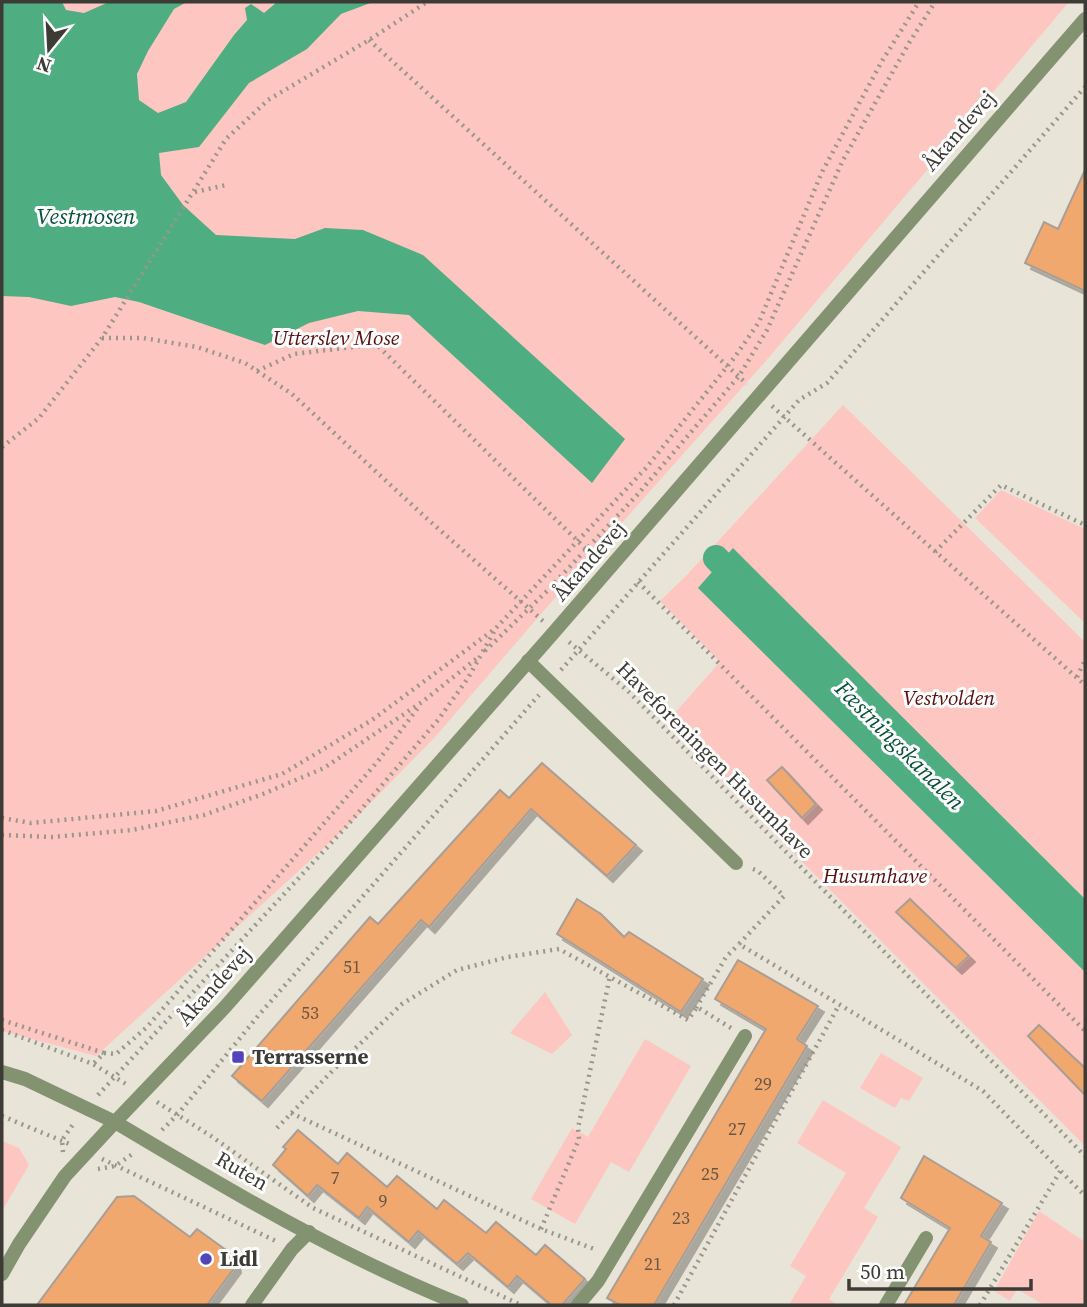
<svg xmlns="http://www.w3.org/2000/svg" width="1087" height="1307" font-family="'Source Serif 4',serif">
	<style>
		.green { fill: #fec6c0 }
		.water { fill: #4ead81 }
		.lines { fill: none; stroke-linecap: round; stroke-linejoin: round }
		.canal { stroke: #4ead81; stroke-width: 26 }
		.building { fill: #f0a86e; stroke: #a99e96; stroke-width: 2; filter: url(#shadow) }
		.path { stroke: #99968d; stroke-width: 4.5; stroke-dasharray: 2 5; stroke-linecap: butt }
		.service { stroke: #839271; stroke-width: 14 }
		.minor { stroke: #839271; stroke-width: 14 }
		.tertiary { stroke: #839271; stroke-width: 14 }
		.poi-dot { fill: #5444bb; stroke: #fff; stroke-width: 2.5 }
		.labels { text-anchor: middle; stroke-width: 6; stroke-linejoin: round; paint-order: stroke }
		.number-label { font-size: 18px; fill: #695644 }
		.street-label { font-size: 21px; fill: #3c3b36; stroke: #fff }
		.park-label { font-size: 21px; font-style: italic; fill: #5e0c0f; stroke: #fff }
		.poi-label { font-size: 21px; font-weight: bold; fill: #3c3b36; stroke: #fff; text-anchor: start }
		.water-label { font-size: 23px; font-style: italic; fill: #065437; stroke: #fff }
	</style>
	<defs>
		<filter id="shadow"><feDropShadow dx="6" dy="6" stdDeviation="0" flood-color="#0004"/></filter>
	</defs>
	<rect width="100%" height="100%" fill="#e8e4d8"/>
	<g class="green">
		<polygon points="2,2 1069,2 765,362 547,607 436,736 351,823 96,1056 2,1031"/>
		<polygon points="843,405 1085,642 1085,1146 665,724 720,662 660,601 687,575"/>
		<polygon points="1001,490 1085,529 1085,623 975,518"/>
		<polygon points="545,992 572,1035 552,1054 510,1033"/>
		<polygon points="645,1039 691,1066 629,1172 611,1162 575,1224 531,1199 572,1128 588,1137"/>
		<polygon points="881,1053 923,1078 909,1101 901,1098 895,1108 860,1088"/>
		<polygon points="823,1100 901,1147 864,1208 878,1217 829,1299 838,1305 789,1305 806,1276 790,1266 846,1173 797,1143"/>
		<polygon points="2,1141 19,1148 29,1165 2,1211"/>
		<polygon points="1039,1211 1085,1242 1085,1305 1044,1305 1017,1289 1010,1301 994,1291"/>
	</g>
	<g class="water">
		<polygon points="2,2 62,2 66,10 84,13 109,2 187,2 174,9 148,51 137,74 139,100 158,113 186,102 234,35 247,20 245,8 251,4 264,13 277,2 373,2 341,14 307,49 249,83 199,147 159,153 161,175 183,205 216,235 295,239 325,228 363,230 423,255 625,439 592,483 409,315 358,311 309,323 265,345 139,302 115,297 71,306 29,297 2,296"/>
		<polygon points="733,548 1085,899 1085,972 698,588"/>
	</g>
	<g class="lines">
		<polyline class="canal" points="716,558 746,589"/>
	</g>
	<g class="building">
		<polygon points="1085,170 1085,291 1025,263 1044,222 1058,229"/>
		<polygon points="542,763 636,845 607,876 531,809 429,927 421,920 262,1101 232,1076 370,917 378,924 500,790 509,798"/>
		<polygon points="782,767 816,804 802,818 767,780"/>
		<polygon points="577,899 601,914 624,937 629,932 703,979 681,1012 557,934"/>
		<polygon points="910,899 969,956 956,968 896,912"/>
		<polygon points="738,960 818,1006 797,1039 807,1046 654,1305 620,1305 607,1298 766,1029 715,999"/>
		<polygon points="1039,1025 1085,1068 1085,1095 1028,1036"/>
		<polygon points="298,1130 338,1164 347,1153 387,1187 397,1176 437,1209 444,1200 486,1233 496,1222 536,1255 545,1245 585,1279 562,1305 551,1305 517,1276 508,1287 468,1253 457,1264 418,1231 409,1242 367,1207 359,1218 317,1185 308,1196 273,1165 286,1149 283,1147"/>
		<polygon points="924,1156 1002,1203 981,1236 991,1242 954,1305 904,1305 950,1228 901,1198"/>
		<polygon points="134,1196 190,1237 197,1229 233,1255 235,1267 207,1305 37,1305 117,1197"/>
	</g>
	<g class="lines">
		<g class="path">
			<polyline points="369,40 747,384"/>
			<polyline points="195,192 226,185"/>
			<polyline points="102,338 143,338 197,347 245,363 292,394 424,516 543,621"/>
			<polyline points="257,371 294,354 369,345 379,347 586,549"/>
			<polyline points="772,406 1085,685"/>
			<polyline points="2,447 39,418 102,338 226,139 268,100 369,40 427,2"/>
			<polyline points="935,552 1001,485 1085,525"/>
			<polyline points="638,582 1085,1031"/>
			<polyline points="569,642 628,691 1085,1156"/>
			<polyline points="485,651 547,591 638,494 739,376 767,330 843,160 909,43 935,2"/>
			<polyline points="561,670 799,400 827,383 1085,87"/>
			<polyline points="1077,677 1085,660"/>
			<polyline points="2,818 31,823 156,811 282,774 372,720 496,628 646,468 734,358 759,322 822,172 882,61 919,2"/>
			<polyline points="2,835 52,837 132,830 204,815 263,794 324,768 422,702 476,659"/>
			<polyline points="753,869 758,871 784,896 739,944 983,1091 1085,1196"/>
			<polyline points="696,1008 726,957 739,944"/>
			<polyline points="2,1020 104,1053 93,1064"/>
			<polyline points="2,1030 93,1064 126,1084"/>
			<polyline points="104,1053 116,1054 147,1027 378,761 420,705"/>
			<polyline points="98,1095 346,827 438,720 468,678 496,628"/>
			<polyline points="157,1102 211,1136 313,1208 521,1305"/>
			<polyline points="291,1113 541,1229 597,1250"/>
			<polyline points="2,1116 72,1145"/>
			<polyline points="277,1128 344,1059 402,1004 457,970 508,957 559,949 688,1020 697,1007 731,1028"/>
			<polyline points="162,1130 178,1114 258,1016 539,695"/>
			<polyline points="63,1152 62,1140 74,1123"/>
			<polyline points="102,1159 278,1242"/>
			<polyline points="98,1169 115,1166 134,1153"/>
			<polyline points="541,1229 579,1139 578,1128 610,976"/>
			<polyline points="674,1305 839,1005"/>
			<polyline points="980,1305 1061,1170"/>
		</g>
		<g class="service">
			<polyline points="528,661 736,863"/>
			<polyline points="252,1305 292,1249 309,1232"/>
			<polyline points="578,1305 598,1281 745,1036"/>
			<polyline points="886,1305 926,1238"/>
		</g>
		<path class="minor" d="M2 1274 19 1244 65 1176 115 1122C227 1189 341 1257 462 1305"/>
		<polyline class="tertiary" points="2,1072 25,1079 115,1122 225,1007 555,631 1085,19"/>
	</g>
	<g class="poi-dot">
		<rect x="231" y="1050" width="14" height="14" rx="3.5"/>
		<circle cx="206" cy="1259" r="7"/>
	</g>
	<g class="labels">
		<g class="number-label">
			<text x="352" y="973">51</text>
			<text x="310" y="1019">53</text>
			<text x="763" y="1090">29</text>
			<text x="737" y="1135">27</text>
			<text x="710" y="1180">25</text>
			<text x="335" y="1184">7</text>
			<text x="383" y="1207">9</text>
			<text x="681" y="1224">23</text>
			<text x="653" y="1270">21</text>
		</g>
		<g class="street-label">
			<text transform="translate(959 131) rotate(-49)" y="7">Åkandevej</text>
			<text transform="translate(589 561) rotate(-49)" y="7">Åkandevej</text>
			<text transform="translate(715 760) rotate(45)" y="7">Haveforeningen Husumhave</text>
			<text transform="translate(214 986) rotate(-48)" y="7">Åkandevej</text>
			<text transform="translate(242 1171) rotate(30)" y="7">Ruten</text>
		</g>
		<g class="park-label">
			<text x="336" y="345">Utterslev Mose</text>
			<text x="949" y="705">Vestvolden</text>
			<text x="875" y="883">Husumhave</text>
		</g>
		<g class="poi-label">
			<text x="252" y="1064">Terrasserne</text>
			<text x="220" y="1266">Lidl</text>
		</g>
		<g class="water-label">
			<text x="86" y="224">Vestmosen</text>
			<text transform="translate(900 745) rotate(45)" y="8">Fæstningskanalen</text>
		</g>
	</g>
	<rect width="1087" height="1307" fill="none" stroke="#3c3b36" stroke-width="7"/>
	<g transform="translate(49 49) rotate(198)" stroke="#ffffff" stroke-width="5" paint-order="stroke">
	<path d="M0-5L12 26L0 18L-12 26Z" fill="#3c3b36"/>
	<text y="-10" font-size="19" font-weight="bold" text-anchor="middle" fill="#3c3b36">N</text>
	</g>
	<path d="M849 1279v10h182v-10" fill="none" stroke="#3c3b36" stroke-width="3.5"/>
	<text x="860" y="1279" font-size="21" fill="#3c3b36" stroke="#ffffff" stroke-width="5" paint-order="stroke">50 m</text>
</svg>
